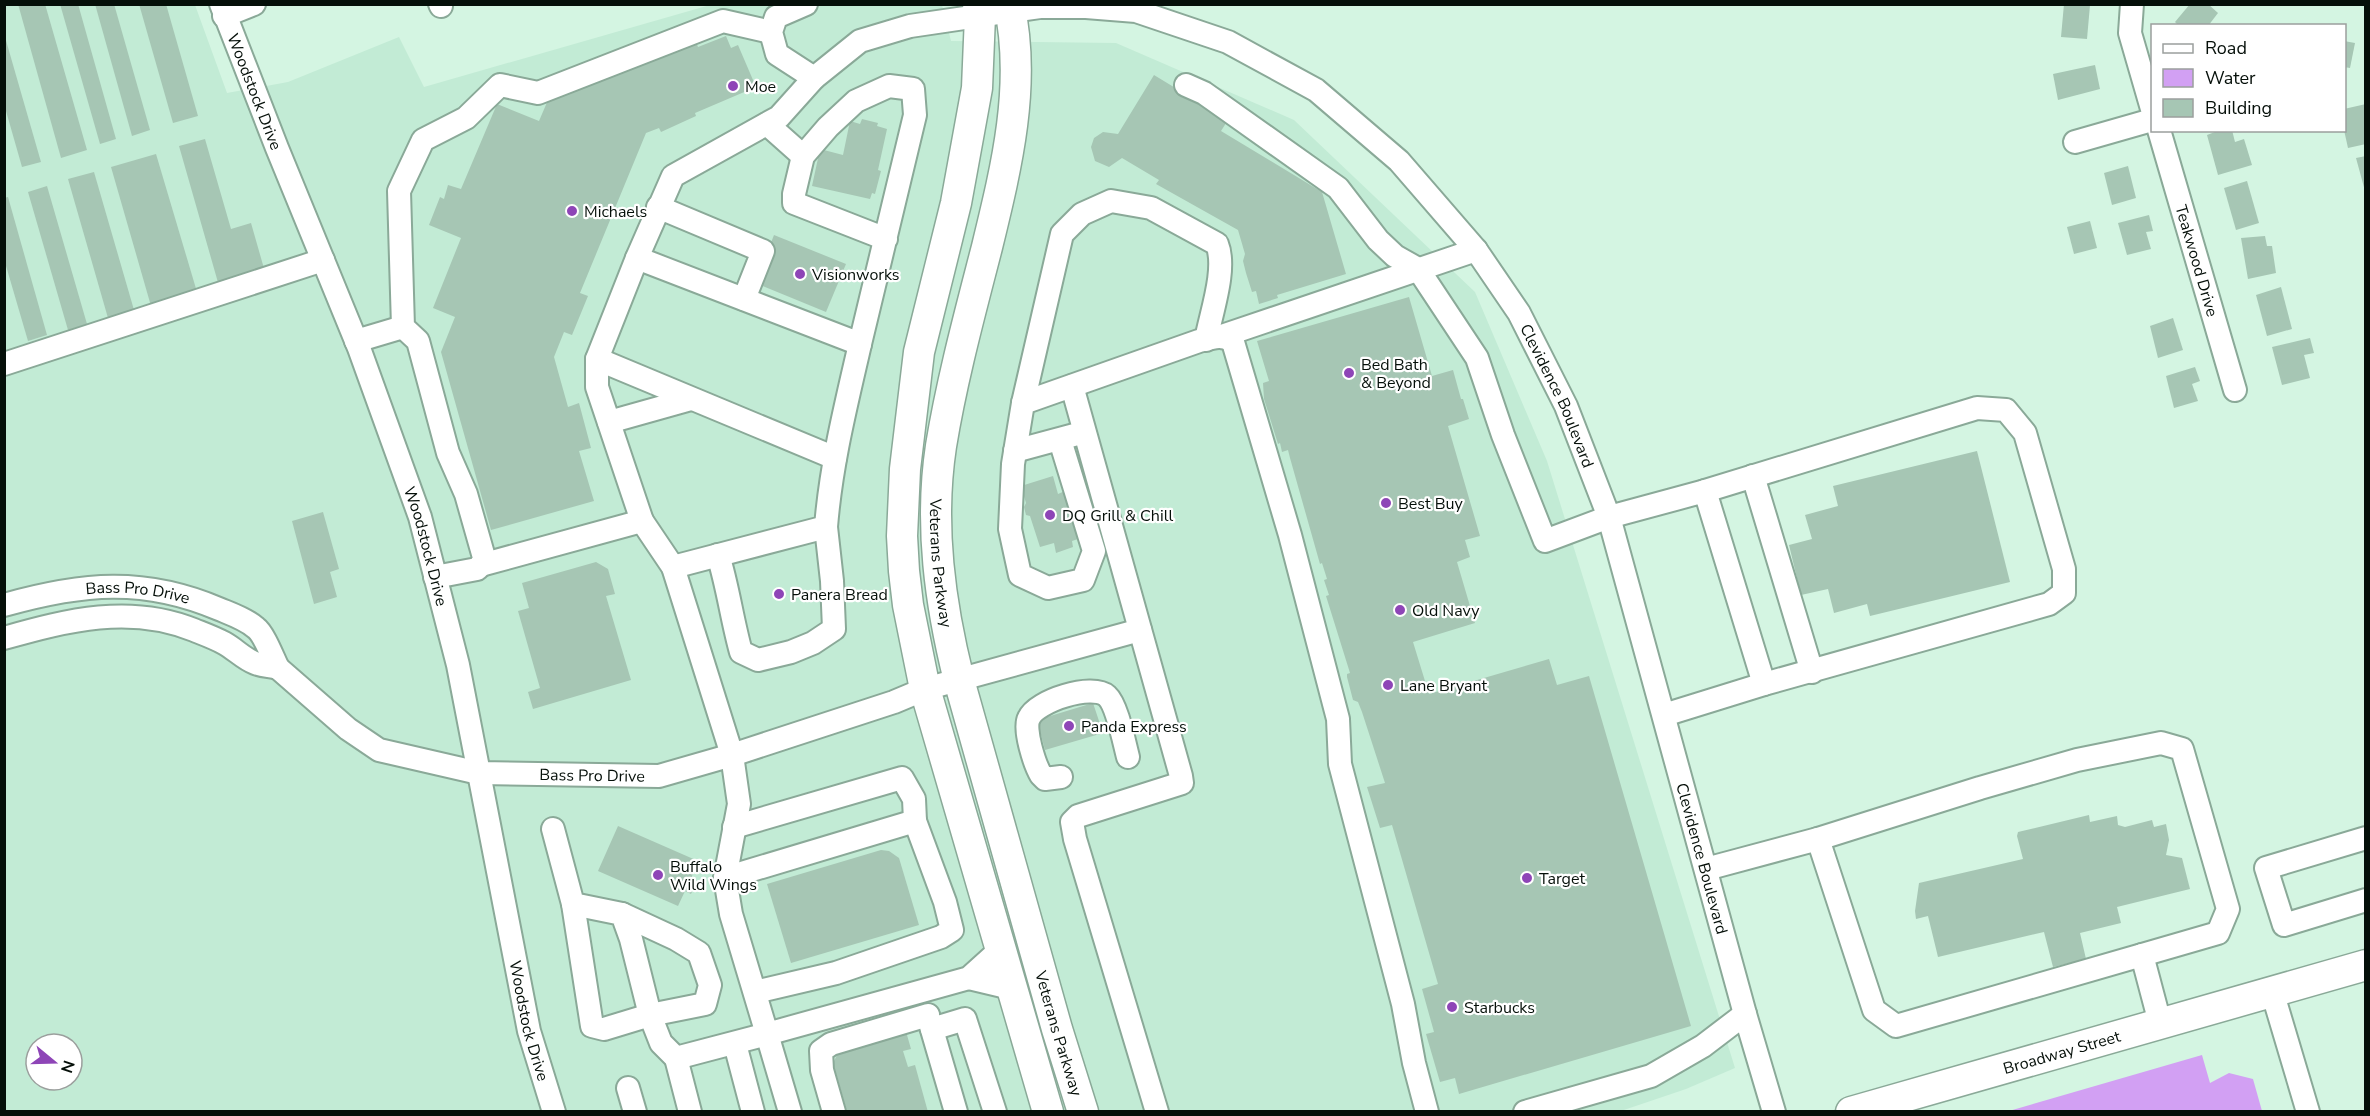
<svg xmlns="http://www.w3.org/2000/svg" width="2370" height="1116" font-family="'Nunito Sans',sans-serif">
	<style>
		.built { fill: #c2ebd5; fill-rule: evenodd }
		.water { fill: #d2a0f3 }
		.building { fill: #a6c6b4 }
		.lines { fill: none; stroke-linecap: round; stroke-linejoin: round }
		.minor-casing { stroke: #8aa998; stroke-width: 26 }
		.major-casing { stroke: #8aa998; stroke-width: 33 }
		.minor { stroke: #fff; stroke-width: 22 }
		.major { stroke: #fff; stroke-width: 30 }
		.poi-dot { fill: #8e45b7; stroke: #fff; stroke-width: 2 }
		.labels { text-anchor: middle; stroke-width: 4.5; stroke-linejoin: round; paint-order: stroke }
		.poi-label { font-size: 16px; fill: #050f09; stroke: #fff; text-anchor: start }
		.street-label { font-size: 16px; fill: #050f09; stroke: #fff }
	</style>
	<rect width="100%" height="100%" fill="#d4f5e2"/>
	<path class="built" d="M5 4 195 5 227 93 288 82 399 37 424 87 710 5H942L951 41 1116 43 1294 120 1475 292 1547 461 1735 1068 1686 1089 1618 1112H5ZM36 1044H72V1080H36Z"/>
	<polygon class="water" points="2202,1055 2210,1083 2229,1073 2253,1079 2262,1111 2009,1111"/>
	<g class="building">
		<polygon points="18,4 45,4 87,150 61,158"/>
		<polygon points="60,4 78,4 116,139 100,144"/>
		<polygon points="95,4 114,4 150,130 132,136"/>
		<polygon points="139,4 166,4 198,116 173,123"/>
		<polygon points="2064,4 2090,5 2087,39 2061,37"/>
		<polygon points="2190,4 2208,4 2218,13 2208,26 2179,26 2175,22"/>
		<polygon points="726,36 731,48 738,45 756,87 695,113 696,116 661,132 659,128 646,133 580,293 588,296 572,335 564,332 554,357 568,407 579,403 591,448 579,451 594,501 491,530 441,352 455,317 433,308 461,238 429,225 440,197 444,199 448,185 461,189 497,104 539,121 548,100 695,39 698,47"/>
		<polygon points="5,37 41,162 22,167 4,104"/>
		<polygon points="2344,41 2355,43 2350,68 2344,67"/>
		<polygon points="2095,65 2100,89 2058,100 2053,74"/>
		<polygon points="1154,75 1228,120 1221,131 1322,192 1346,274 1277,295 1278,298 1259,304 1256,291 1252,292 1246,273 1243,261 1245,254 1238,230 1156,184 1159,180 1122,158 1109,167 1095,161 1091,147 1094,138 1103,132 1118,134"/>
		<polygon points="2366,104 2366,144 2348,148 2344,130 2344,109"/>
		<polygon points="862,119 878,123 877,126 887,129 878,170 881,171 875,194 872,193 870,199 812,186 820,149 843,155 850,121 860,124"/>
		<polygon points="2220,130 2232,130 2235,142 2244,139 2252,165 2218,175 2207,135"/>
		<polygon points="205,139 231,229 251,223 265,272 219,286 179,146"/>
		<polygon points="156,154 197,292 151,306 111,167"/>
		<polygon points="2366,156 2366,190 2365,191 2356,158"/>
		<polygon points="2128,166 2136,198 2112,205 2104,173"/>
		<polygon points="94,172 134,310 108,318 68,179"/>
		<polygon points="2247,181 2259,223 2236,230 2224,188"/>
		<polygon points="47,186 87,324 68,330 28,192"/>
		<polygon points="8,197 47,335 28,341 4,259 4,198"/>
		<polygon points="2149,215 2153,231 2146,232 2151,249 2127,255 2118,223"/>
		<polygon points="2090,221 2097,248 2074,254 2067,227"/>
		<polygon points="774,235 846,264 826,312 755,283"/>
		<polygon points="2265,236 2267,246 2272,246 2276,273 2248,279 2241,238"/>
		<polygon points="2281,287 2292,329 2267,336 2256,295"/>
		<polygon points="1409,297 1432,376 1453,370 1461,399 1463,399 1469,419 1448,426 1480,536 1465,540 1470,557 1457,562 1475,623 1413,642 1429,694 1549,659 1557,685 1589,676 1691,1026 1459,1094 1455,1078 1440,1082 1426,1034 1434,1032 1422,989 1438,984 1392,825 1380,828 1367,787 1385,783 1362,712 1358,702 1353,700 1347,677 1347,674 1350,673 1326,596 1329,595 1324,580 1327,579 1322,563 1320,564 1290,458 1288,450 1282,452 1280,443 1278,444 1264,399 1263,383 1269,381 1257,341"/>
		<polygon points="2173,318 2183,350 2158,358 2150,326"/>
		<polygon points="2310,338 2314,353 2304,355 2310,378 2282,385 2272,347"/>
		<polygon points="2195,367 2200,381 2192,384 2198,401 2174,408 2166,376"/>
		<polygon points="1977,451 2010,582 1870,616 1867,604 1834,613 1828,589 1801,595 1789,545 1812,539 1805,515 1838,506 1833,486"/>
		<polygon points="1053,476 1058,494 1065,491 1078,539 1072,541 1073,547 1056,553 1054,543 1040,547 1030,516 1026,515 1024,507 1026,503 1021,486"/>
		<polygon points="323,512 339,569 330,572 337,597 314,604 292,521"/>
		<polygon points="596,562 608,569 615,594 606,596 631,680 533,709 528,692 540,688 518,611 529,608 522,583"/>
		<polygon points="1093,703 1103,733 1045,750 1037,720"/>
		<polygon points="2089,815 2090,822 2117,816 2118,825 2125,827 2152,820 2154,827 2166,824 2169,840 2166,855 2182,858 2190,889 2117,907 2121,923 2080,933 2086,959 2053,967 2044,932 1938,957 1928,916 1916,919 1915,911 1919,883 2023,859 2017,836 2018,832"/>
		<polygon points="618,826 698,861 690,881 696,883 691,894 685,891 678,906 598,871"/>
		<polygon points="881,850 889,851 899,858 919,925 791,963 767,884"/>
		<polygon points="905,1028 911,1049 903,1051 908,1067 915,1065 928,1112 847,1112 833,1063 842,1045"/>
	</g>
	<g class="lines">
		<g class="minor-casing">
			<g id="minor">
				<path id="s1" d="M221 4 277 148 359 348 420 517 458 665 529 1031 554 1112"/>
				<polyline points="440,4 441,6"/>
				<path id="s2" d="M806 4 776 17 771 32 777 54 814 78 860 41 910 26 1040 7H1086L1136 11 1228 42 1316 90 1399 161 1476 250 1519 313 1566 406 1609 517 1745 1014 1774 1112"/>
				<polyline points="2132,4 2130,33 2152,109"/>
				<polyline points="224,16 254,4"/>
				<polyline points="814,78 779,117 673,176 637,258 860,344 915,115 913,89 889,86 856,101 828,127 803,156 794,194 794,203 886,239"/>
				<polyline points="1186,85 1204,93 1338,188 1378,240 1395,256 1418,269 1477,358 1503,435 1545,541 1609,517 1705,491 1764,684 1664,715"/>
				<polyline points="767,124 803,156"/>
				<path id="s3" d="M2159 130 2235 390"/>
				<polyline points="2075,142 2152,120"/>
				<polyline points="658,207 763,251 744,299"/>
				<polyline points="637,258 597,359 597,387 642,521"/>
				<polyline points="1222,336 1476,250"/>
				<polyline points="356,341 403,327"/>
				<polyline points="597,359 835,458"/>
				<polyline points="4,364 323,260"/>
				<polyline points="1072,386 1181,776 1182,783 1078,816 1072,822 1075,839 1157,1112"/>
				<path d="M1023 403 1062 234 1082 214 1111 201 1151 208 1217 244C1227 269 1211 313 1206 340"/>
				<polyline points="609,422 691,399"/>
				<path d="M1060 440 1094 551 1083 580 1048 588 1020 575 1010 529 1013 464 1023 403 1199 341C1211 338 1223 333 1233 342L1290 535 1338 719 1340 764 1403 1004 1414 1063 1427 1112"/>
				<polyline points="1015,451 1074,435"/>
				<polyline points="1753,476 1812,672"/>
				<polyline points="1705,491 1977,408 2006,410 2025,433 2064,569 2064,593 2049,604 1764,684"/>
				<path d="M718 555C728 587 732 620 741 652L758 660 791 652 813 643 834 629 832 581 826 527"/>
				<polyline points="481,565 642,521 673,567 732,755 739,804 725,878 731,914 767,1034 969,978 1000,950"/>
				<path d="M673 567 826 527C831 464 846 405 860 344"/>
				<polyline points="435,577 477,569 485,561 466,494 448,453 418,341 403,327 399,191 423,140 466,118 500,85 538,93 723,21 771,32"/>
				<path id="s4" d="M4 605C82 583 144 577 219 609 231 614 246 619 256 628 264 634 273 658 278 668 271 666 262 666 255 663 244 659 235 649 224 643 215 638 204 634 194 630 130 604 68 620 4 638"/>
				<path id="s5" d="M278 668 348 729 379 750 479 773 659 776 732 755 894 702 925 689 1140 630"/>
				<path d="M1061 777 1045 779 1041 775C1035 765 1023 729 1029 718 1036 701 1092 683 1107 696 1117 705 1124 742 1128 757"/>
				<polyline points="553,829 573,904 622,914 631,939 650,1015 661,1043 676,1058 767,1034 790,1112"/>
				<polyline points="2366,838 2266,868 2284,925 2366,900"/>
				<polyline points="1818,839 1980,788 2077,760 2161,743 2182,749 2228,909 2218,933 2142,955"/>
				<polyline points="1706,869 1818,839 1874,1010 1896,1026 2142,955 2160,1023"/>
				<polyline points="725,878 915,821 914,799 902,778 734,827"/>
				<polyline points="573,904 592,1026 604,1029 650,1015 705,1004 710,985 699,953 676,939 622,914"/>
				<polyline points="969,978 1011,988"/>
				<polyline points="2272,991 2308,1112"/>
				<polyline points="755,992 836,973 941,937 952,930 945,902 915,821"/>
				<polyline points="928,1016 956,1112"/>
				<polyline points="932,1029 965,1019 995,1112"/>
				<polyline points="735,1044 753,1112"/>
				<polyline points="676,1058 690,1112"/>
				<polyline points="628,1088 635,1112"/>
				<polyline points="834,1112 822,1070 821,1051 831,1044 928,1015"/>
				<polyline points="1525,1112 1651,1076 1703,1046 1745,1014"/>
			</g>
		</g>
		<g class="major-casing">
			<g id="major">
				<polyline points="978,4 980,16 977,88 956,203 919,352 905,469 902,536 904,571 908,605 925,689 1048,1112"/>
				<path id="s6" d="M1009 4C1027 85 1006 169 987 247 970 313 952 379 941 446 929 525 940 604 959 680L1057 1029 1083 1112"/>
				<path id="s7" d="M1851 1112 2366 965"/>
			</g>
		</g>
		<use href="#minor" class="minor"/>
		<use href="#major" class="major"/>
	</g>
	<g class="poi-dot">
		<circle cx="733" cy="86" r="6"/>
		<circle cx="572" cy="211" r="6"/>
		<circle cx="800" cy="274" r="6"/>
		<circle cx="1349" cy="373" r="6"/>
		<circle cx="1386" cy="503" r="6"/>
		<circle cx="1050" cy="515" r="6"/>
		<circle cx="779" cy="594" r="6"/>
		<circle cx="1400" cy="610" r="6"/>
		<circle cx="1388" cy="685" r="6"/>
		<circle cx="1069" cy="726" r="6"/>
		<circle cx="658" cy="875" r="6"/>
		<circle cx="1527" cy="878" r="6"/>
		<circle cx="1452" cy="1007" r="6"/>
	</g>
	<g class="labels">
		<g class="poi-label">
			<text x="745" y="92">Moe</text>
			<text x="584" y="217">Michaels</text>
			<text x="812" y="280">Visionworks</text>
			<text x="1361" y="370">Bed Bath<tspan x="1361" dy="18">&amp; Beyond</tspan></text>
			<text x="1398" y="509">Best Buy</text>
			<text x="1062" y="521">DQ Grill &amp; Chill</text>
			<text x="791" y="600">Panera Bread</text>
			<text x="1412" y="616">Old Navy</text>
			<text x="1400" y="691">Lane Bryant</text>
			<text x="1081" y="732">Panda Express</text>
			<text x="670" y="872">Buffalo<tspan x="670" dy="18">Wild Wings</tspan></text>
			<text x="1539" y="884">Target</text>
			<text x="1464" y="1013">Starbucks</text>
		</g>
		<g class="street-label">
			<text dy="6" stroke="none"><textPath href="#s1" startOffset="94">Woodstock Drive</textPath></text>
			<text dy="6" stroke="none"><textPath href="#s3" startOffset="136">Teakwood Drive</textPath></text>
			<text dy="6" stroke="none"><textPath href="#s2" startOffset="1046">Clevidence Boulevard</textPath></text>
			<text dy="6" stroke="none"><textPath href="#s1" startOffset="580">Woodstock Drive</textPath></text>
			<text dy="6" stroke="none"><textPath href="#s6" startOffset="568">Veterans Parkway</textPath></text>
			<text dy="6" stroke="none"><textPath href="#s4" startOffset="136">Bass Pro Drive</textPath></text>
			<text dy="6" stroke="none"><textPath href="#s5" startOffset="346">Bass Pro Drive</textPath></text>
			<text dy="6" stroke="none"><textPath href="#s2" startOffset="1532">Clevidence Boulevard</textPath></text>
			<text dy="6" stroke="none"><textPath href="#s1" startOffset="1066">Woodstock Drive</textPath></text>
			<text dy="6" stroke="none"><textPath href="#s6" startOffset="1054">Veterans Parkway</textPath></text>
			<text dy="6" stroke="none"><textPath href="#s7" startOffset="219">Broadway Street</textPath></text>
		</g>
	</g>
	<rect width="2370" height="1116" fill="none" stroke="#050f09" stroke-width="12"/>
	<rect x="2151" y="24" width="195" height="108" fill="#ffffff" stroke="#9b9f9d" stroke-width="1.5"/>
	<rect x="2163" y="44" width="30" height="9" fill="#ffffff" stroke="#9b9f9d" stroke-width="1.5"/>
	<text x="2205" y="54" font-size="18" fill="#050f09">Road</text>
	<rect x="2163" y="69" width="30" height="18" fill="#d2a0f3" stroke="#9b9f9d" stroke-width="1.5"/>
	<text x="2205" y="84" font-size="18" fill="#050f09">Water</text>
	<rect x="2163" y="99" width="30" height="18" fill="#a6c6b4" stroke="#9b9f9d" stroke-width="1.5"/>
	<text x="2205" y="114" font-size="18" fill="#050f09">Building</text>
	<g transform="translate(54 1062) rotate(109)"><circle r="28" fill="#ffffff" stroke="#9b9f9d" stroke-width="1.5"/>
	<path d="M0-4.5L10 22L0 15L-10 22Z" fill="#8e45b7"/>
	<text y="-9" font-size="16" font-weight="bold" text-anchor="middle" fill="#050f09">N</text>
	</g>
</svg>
